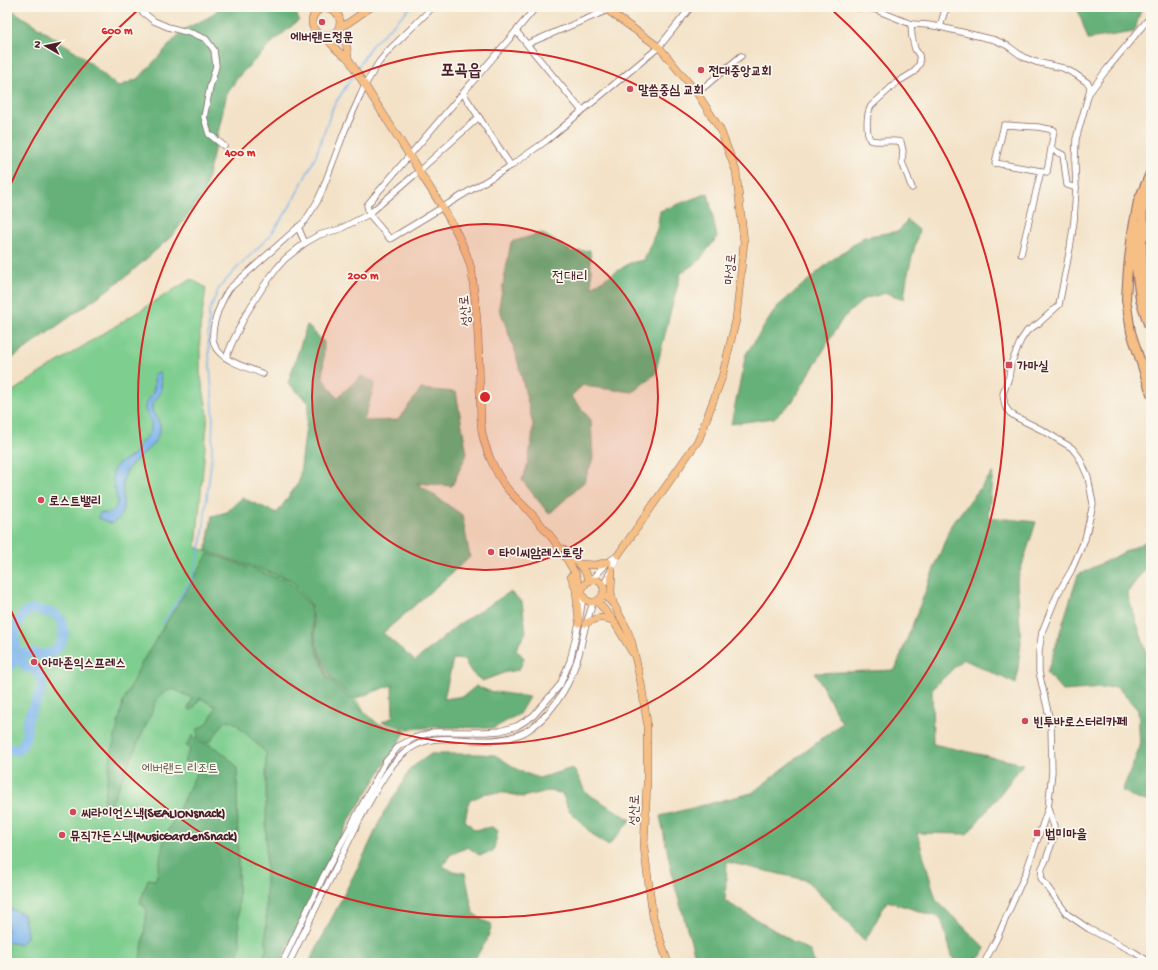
<svg xmlns="http://www.w3.org/2000/svg" width="1158" height="970" font-family="'Gochi Hand','Poor Story',sans-serif">
	<style>
		.green { fill: #7ece8f; stroke: #64765d }
		.forest { fill: #66b17a; stroke: #586852 }
		.water { fill: #7cb5ec; stroke: #636a8c }
		.lines { fill: none; stroke-linecap: round; stroke-linejoin: round }
		.stream { stroke: #7cb5ec; stroke-width: 1.5 }
		.river { stroke: #7cb5ec; stroke-width: 10 }
		.minor-casing { stroke: #856362; stroke-width: 7 }
		.major-casing { stroke: #856362; stroke-width: 8 }
		.highway-casing { stroke: #856362; stroke-width: 10 }
		.minor { stroke: #fff; stroke-width: 5.5 }
		.major { stroke: #f5bf86; stroke-width: 7 }
		.highway { stroke: #f5bf86; stroke-width: 8 }
		.ring { fill: none; stroke: #d62828; stroke-width: 2 }
		.poi-dot { fill: #d1495b; stroke: #fbf7ec; stroke-width: 1.5 }
		.labels { text-anchor: middle; stroke-width: 3.5; stroke-linejoin: round; paint-order: stroke }
		.poi-label { font-size: 13px; font-weight: bold; fill: #4a1f2b; stroke: #fbf7ec; text-anchor: start }
		.street-label { font-size: 13px; fill: #4a1f2b; stroke: #fbf7ec }
		.park-label { font-size: 13px; fill: #5a5449; stroke: #fbf7ec }
		.quarter-label { font-size: 15px; fill: #4a1f2b; stroke: #fbf7ec }
		.district-label { font-size: 17px; font-weight: bold; fill: #4a1f2b; stroke: #fbf7ec }
		.centre { fill: #d62828; stroke: #fbf7ec; stroke-width: 2 }
		.ring-label { font-size: 12px; text-anchor: middle; font-weight: bold; fill: #d62828; stroke: #fbf7ec; stroke-width: 3.5; stroke-linejoin: round; paint-order: stroke }
	</style>
	<rect width="100%" height="100%" fill="#fbf7ec"/>
	<filter id="ink" filterUnits="userSpaceOnUse"><feTurbulence type="fractalNoise" baseFrequency=".025" numOctaves="2"/><feDisplacementMap in="SourceGraphic" scale="8" xChannelSelector="R" yChannelSelector="G"/><feConvolveMatrix kernelMatrix="1 2 1 2 8 2 1 2 1" color-interpolation-filters="sRGB"/></filter>
	<filter id="wash" filterUnits="userSpaceOnUse"><feTurbulence type="fractalNoise" baseFrequency=".012" numOctaves="4" result="noise"/><feDisplacementMap in="SourceGraphic" scale="16" xChannelSelector="R" yChannelSelector="G"/><feGaussianBlur stdDeviation="0.9" result="paint"/><feColorMatrix in="noise" values="0 0 0 0 0 0 0 0 0 0 0 0 0 0 0 0 0 1.4 0 .05"/><feComposite in="paint" operator="in"/></filter>
	<g filter="url(#wash)">
		<rect width="100%" height="100%" fill="#f3e2c7"/>
		<polygon class="green" points="191,279 206,288 200,328 200,373 208,414 196,547 206,551 254,566 295,582 312,606 316,644 328,677 361,705 382,751 277,963 7,963 7,395 40,373"/>
		<g class="forest">
			<polygon points="7,7 81,55 118,87 139,78 183,30 209,17 221,7 294,7 299,20 275,40 239,76 227,93 204,194 173,235 128,275 7,362"/>
			<polygon points="1077,7 1142,7 1134,32 1088,39"/>
			<polygon points="708,193 717,237 699,261 681,273 671,310 655,374 633,392 590,387 583,385 571,396 591,420 593,459 584,482 549,514 522,480 526,470 532,440 533,424 516,354 499,307 511,242 542,233 572,252 590,250 592,287 630,263 644,260 657,229 660,211"/>
			<polygon points="907,220 919,230 907,277 904,299 886,293 864,299 843,318 792,402 774,418 731,424 746,354 777,307 832,260 864,237 899,231"/>
			<polygon points="307,325 324,342 323,378 337,398 361,376 375,382 364,421 398,420 421,389 456,392 467,454 452,486 417,483 462,515 470,557 383,633 415,661 459,624 510,592 522,602 526,632 516,649 524,658 519,670 506,672 482,681 472,673 464,660 453,659 444,699 464,696 476,686 489,691 529,697 519,714 494,728 438,727 408,729 382,722 393,717 392,685 354,699 331,679 316,644 312,606 291,580 206,551 212,516 227,512 242,498 277,513 299,482 309,403 288,383"/>
			<polygon points="993,472 988,517 1036,522 1017,581 1021,642 1016,684 963,659 932,689 933,744 1023,764 998,797 967,834 917,833 936,900 985,948 982,956 960,963 954,963 941,918 887,901 865,941 806,880 727,862 725,901 811,952 814,963 697,963 674,883 660,816 752,793 842,723 815,673 895,670 951,525"/>
			<polygon points="1151,539 1151,561 1127,593 1151,666 1151,802 1137,799 1122,791 1140,747 1138,710 1117,687 1063,691 1047,673 1078,575"/>
			<path d="M208 554 225 559 290 583 310 606 315 646 328 679 378 724 406 731 350 819 280 963H261L266 950V753L236 724 230 720 224 722 211 741C206 744 202 742 198 739L197 730 208 723 216 707 200 698 192 710 188 709 192 698 184 694 172 689 165 692 158 698 110 806H103L111 755 123 702 142 662Z"/>
			<path d="M193 735C201 747 203 742 212 746 222 752 231 759 237 768L239 938 241 945 235 963H139L143 943 147 910 140 902 148 879 156 880 164 839 199 768 184 761 190 749 186 746Z"/>
			<polygon points="431,754 478,754 495,755 522,772 539,778 573,768 579,778 585,792 631,820 609,845 595,837 569,811 562,793 548,791 522,797 506,793 486,793 469,801 465,820 475,830 492,827 498,831 493,852 479,855 468,847 450,855 443,866 452,871 465,873 473,913 484,921 492,924 487,940 472,963 309,963 367,849 384,812 398,791 411,768"/>
		</g>
		<g class="water">
			<path d="M160 372C160 378 163 388 160 394 158 399 152 401 152 407 151 416 162 420 160 429 157 448 135 456 126 472 118 488 128 505 120 517 119 519 115 521 113 523L106 522 98 517 101 512 107 514C128 505 109 487 113 471 117 461 127 461 134 454 137 450 139 445 142 441 144 440 146 439 147 437 150 434 152 427 151 423 150 417 144 412 145 406 147 401 151 397 153 392 155 387 154 380 154 374Z"/>
			<polygon points="7,908 15,910 23,914 26,928 27,937 20,944 10,943 7,940"/>
		</g>
		<g class="lines">
			<g class="stream">
				<polyline points="357,69 371,46 411,7"/>
				<polyline points="163,623 192,579 202,540 212,454 213,407 208,339 209,312 219,288 239,266 269,237 289,208 315,158 333,107 354,74"/>
			</g>
			<path class="river" d="M7 670 13 662 16 647 15 637 17 625 24 613 34 609 55 614 61 620 64 633 61 643 54 651 46 655 32 653H24L21 657V661L26 667 35 670C38 674 42 679 42 684 41 701 29 708 27 724 26 731 28 735 24 742 22 746 19 748 16 751L10 749 7 747"/>
		</g>
	</g>
	<g filter="url(#ink)">
		<g class="lines">
			<g class="minor-casing">
				<g id="minor">
					<polyline points="136,7 154,21 168,27 194,34 206,39 214,50 216,66 210,87 204,117 209,134 224,146"/>
					<polyline points="536,7 516,31 582,111"/>
					<polyline points="848,7 874,9 876,7"/>
					<path d="M874 9 911 24 912 37 915 49 919 55 920 63 914 72 896 83 871 106C866 115 866 131 870 140 881 143 891 139 901 142L903 151 902 162 912 188"/>
					<polyline points="911,24 928,25 940,27 944,13 948,7"/>
					<polyline points="940,27 995,40 1008,46 1023,57 1036,62 1063,68 1075,74 1088,83 1090,87 1089,93 1076,139 1075,163 1076,188 1074,221 1070,248 1059,305 1039,323 1027,331 1021,340 1011,364 1009,377 1003,394 1005,406 1010,413 1016,417 1044,431 1072,448 1079,457 1088,477 1093,504 1085,539 1071,571 1057,595 1042,632 1039,651 1039,672 1051,725 1052,772 1048,809 1026,872 997,938 984,963"/>
					<polyline points="516,31 367,205 369,214 390,239 509,167 546,141 659,47 691,7"/>
					<polyline points="527,44 608,10"/>
					<polyline points="1090,92 1107,69 1151,16"/>
					<polyline points="463,93 511,166"/>
					<polyline points="697,93 741,56"/>
					<polyline points="1051,149 1047,172 995,163 1004,125 1038,127 1054,130 1051,149 1063,155 1067,185 1076,188"/>
					<polyline points="298,227 305,243"/>
					<polyline points="1021,254 1041,171"/>
					<polyline points="226,358 232,343 246,314 263,287 277,268 285,259 305,243 319,235 340,229 369,214 419,171 479,117"/>
					<path d="M263 374C249 368 229 363 219 352 204 338 220 303 229 289L305 221 317 202 322 191 345 130 365 85 379 62 389 50 433 7"/>
					<polyline points="591,580 608,562 618,555"/>
					<polyline points="603,587 618,555"/>
					<polyline points="1048,809 1054,826 1054,837 1045,862 1042,868 1041,878 1067,914 1089,929 1134,952 1151,963"/>
					<polyline points="282,963 324,875 386,761 399,746 414,738 433,732 485,732 500,731 517,726 533,716 560,685 570,661 579,623 583,596"/>
					<path d="M289 963C312 915 336 867 360 819 371 800 386 768 403 754 426 734 447 739 475 740 491 741 509 740 525 732 549 718 568 689 576 663 581 651 582 637 586 625 588 617 591 610 593 602"/>
				</g>
			</g>
			<g class="major-casing">
				<g id="major">
					<polyline points="603,7 659,47 697,93 720,129 736,171 744,242 736,320 722,377 699,439 618,555"/>
					<circle cx="326" cy="22" r="14"/>
					<polyline points="339,28 348,23 371,7"/>
					<path d="M338 30 347 47 348 58C371 96 396 133 419 171 439 202 461 233 471 268 473 276 473 284 474 292 479 326 479 361 480 395 481 407 480 420 482 432 485 449 495 472 506 487 512 495 520 502 527 509 541 524 555 540 566 558 569 563 572 568 575 573 578 579 581 596 586 600 593 605 603 600 604 591 604 577 586 576 582 590"/>
					<path d="M325 36C332 45 338 53 348 58"/>
					<path d="M563 549C574 558 583 567 590 580"/>
					<polyline points="579,564 596,565 608,562"/>
					<polyline points="612,569 611,592 613,603"/>
					<polyline points="571,576 576,590 579,623"/>
					<polyline points="603,593 614,605 627,629 632,643 641,683 647,722 647,783 644,847 653,917 668,963"/>
					<polyline points="597,601 613,620 632,652"/>
					<path d="M586 623C597 618 601 616 612 620"/>
				</g>
			</g>
			<g class="highway-casing">
				<g id="highway">
					<polyline points="1151,187 1143,202 1142,246 1143,272 1149,311 1151,314"/>
					<polyline points="1138,201 1132,233 1128,268 1126,299 1131,332 1151,394"/>
					<polyline points="1138,206 1138,201 1151,171"/>
					<polyline points="1145,223 1151,240"/>
					<polyline points="1137,225 1135,261 1140,299 1148,324 1151,328"/>
				</g>
			</g>
			<use href="#minor" class="minor"/>
			<use href="#major" class="major"/>
			<use href="#highway" class="highway"/>
		</g>
	</g>
	<circle cx="485" cy="397" r="173" fill="#d62828" fill-opacity=".12"/>
	<g class="ring">
		<circle cx="485" cy="397" r="173"/>
		<circle cx="485" cy="397" r="347"/>
		<path d="M8 190A520 520 0 0 1 140 8M830 8A520 520 0 1 1 8 604"/>
	</g>
	<g class="poi-dot">
		<circle cx="322" cy="22" r="4"/>
		<circle cx="701" cy="70" r="4"/>
		<circle cx="630" cy="89" r="4"/>
		<rect x="1005" y="361" width="8" height="8" rx="2"/>
		<circle cx="41" cy="500" r="4"/>
		<circle cx="491" cy="552" r="4"/>
		<circle cx="34" cy="662" r="4"/>
		<circle cx="1025" cy="721" r="4"/>
		<circle cx="73" cy="812" r="4"/>
		<rect x="1033" y="829" width="8" height="8" rx="2"/>
		<circle cx="62" cy="835" r="4"/>
	</g>
	<g class="labels">
		<g class="poi-label">
			<text x="322" y="41" text-anchor="middle">에버랜드정문</text>
			<text x="709" y="75">전대중앙교회</text>
			<text x="638" y="94">말씀중심 교회</text>
			<text x="1017" y="370">가마실</text>
			<text x="49" y="505">로스트밸리</text>
			<text x="499" y="557">타이씨암레스토랑</text>
			<text x="42" y="667">아마존익스프레스</text>
			<text x="1033" y="726">빈투바로스터리카페</text>
			<text x="81" y="817">씨라이언스낵(SEALIONsnack)</text>
			<text x="1045" y="838">법미마을</text>
			<text x="70" y="840">뮤직가든스낵(MusicGardenSnack)</text>
		</g>
		<g class="street-label">
			<text transform="translate(729 269) rotate(-85)" y="5">마성로</text>
			<text transform="translate(464 311) rotate(-96)" y="5">성산로</text>
			<text transform="translate(633 810) rotate(-88)" y="5">성산로</text>
		</g>
		<g class="park-label">
			<text x="180" y="772">에버랜드 리조트</text>
		</g>
		<g class="quarter-label">
			<text x="570" y="281">전대리</text>
		</g>
		<g class="district-label">
			<text x="461" y="75">포곡읍</text>
		</g>
	</g>
	<circle cx="485" cy="397" r="6" class="centre"/>
	<g class="ring-label">
		<text x="117" y="34">600 m</text>
		<text x="240" y="156">400 m</text>
		<text x="363" y="279">200 m</text>
	</g>
	<rect width="1158" height="970" fill="none" stroke="#fbf7ec" stroke-width="24"/>
	<g transform="translate(46 46) rotate(279)" stroke="#fbf7ec" stroke-width="3" paint-order="stroke">
	<path d="M0-3L7 15L0 10L-7 15Z" fill="#4a1f2b"/>
	<text y="-6" font-size="11" font-weight="bold" text-anchor="middle" fill="#4a1f2b">N</text>
	</g>
</svg>
